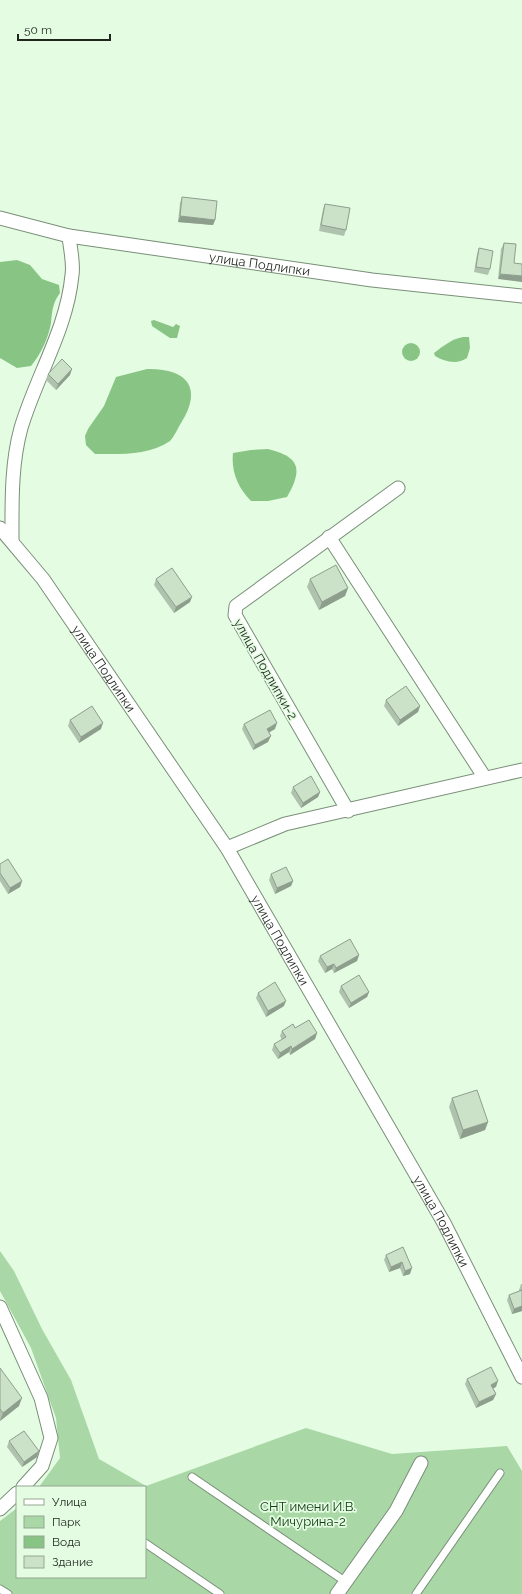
<svg xmlns="http://www.w3.org/2000/svg" width="522" height="1594" font-family="Raleway,sans-serif">
	<style>
		.green { fill: #a9d8a6 }
		.water { fill: #88c584 }
		.lines { fill: none; stroke-linecap: round; stroke-linejoin: round }
		.lane-casing { stroke: #7a8f79; stroke-width: 9 }
		.street-casing { stroke: #7a8f79; stroke-width: 15 }
		.lane { stroke: #fff; stroke-width: 7 }
		.street { stroke: #fff; stroke-width: 13 }
		.wall { fill: #afc2ad }
		.shaded-wall { fill: #8e9e8d }
		.building { fill: #cbe2c9; stroke: #8e9e8d }
		.labels { text-anchor: middle; stroke-width: 3.5; stroke-linejoin: round; paint-order: stroke }
		.street-label { font-size: 13px; fill: #1e261d; stroke: #e4fce2 }
		.park-label { font-size: 13px; fill: #0e390e; stroke: #e4fce2 }
	</style>
	<rect width="100%" height="100%" fill="#e4fce2"/>
	<polygon class="green" points="0,1251 14,1271 42,1329 71,1380 99,1459 146,1486 306,1428 392,1454 507,1446 522,1471 522,1594 0,1594 0,1521 17,1508 17,1577 145,1577 145,1487 39,1487 60,1458 56,1418 31,1348 0,1291"/>
	<g class="water">
		<path d="M17 260 30 265 42 279 59 285 60 293C53 302 52 311 51 323 48 339 41 354 31 366L17 368 0 358V262Z"/>
		<polygon points="154,320 173,327 176,324 180,326 177,338 170,338 152,326 151,321"/>
		<path d="M463 337H469L470 348 467 358C457 365 445 362 435 356L434 353C443 346 452 339 463 337Z"/>
		<circle cx="411" cy="352" r="9"/>
		<path d="M147 369C186 368 204 387 181 423 178 428 174 437 170 441 148 456 120 454 95 454L86 445 85 436 88 429 104 406 116 377Z"/>
		<path d="M268 449C300 457 303 469 287 497L268 501H251C238 488 231 472 233 453L251 450Z"/>
	</g>
	<g class="lines">
		<g class="lane-casing">
			<g id="lane">
				<polyline points="192,1477 346,1582"/>
				<polyline points="145,1543 220,1594"/>
				<polyline points="0,1589 8,1594"/>
				<polyline points="416,1594 500,1473"/>
			</g>
		</g>
		<g class="street-casing">
			<g id="street">
				<path id="s1" d="M0 218 69 236 372 280 522 296"/>
				<path id="s2" d="M0 528 43 579 227 848 444 1223 522 1377"/>
				<polyline points="329,537 485,778"/>
				<path d="M12 540C12 503 11 464 21 428 36 377 67 329 72 275 74 263 70 248 69 236"/>
				<polyline points="348,811 235,615 236,606 398,488"/>
				<polyline points="227,848 285,824 522,770"/>
				<polyline points="0,1307 41,1398 51,1438 42,1466 23,1487"/>
				<polyline points="0,1509 17,1493"/>
				<polyline points="337,1594 396,1511 421,1463"/>
			</g>
		</g>
		<use href="#lane" class="lane"/>
		<use href="#street" class="street"/>
	</g>
	<g class="wall">
		<polygon points="182,197 215,220 213,225 178,222 180,203"/>
		<polygon points="325,204 346,230 344,236 319,231 323,209"/>
		<polygon points="504,243 516,244 498,279 501,249"/>
		<polygon points="479,248 490,269 488,275 474,272 477,254"/>
		<polygon points="48,374 70,375 56,390 46,380"/>
		<polygon points="156,579 190,602 174,613 154,585"/>
		<polygon points="310,579 348,588 345,596 319,610 307,587"/>
		<polygon points="386,700 420,706 418,712 398,726 384,706"/>
		<polygon points="70,720 101,729 79,743 68,726"/>
		<polygon points="244,724 275,729 268,732 268,742 253,750 242,729"/>
		<polygon points="293,787 320,792 318,797 301,808 291,793"/>
		<polygon points="0,864 22,881 20,887 8,894 0,881"/>
		<polygon points="271,874 293,881 291,886 275,894 269,880"/>
		<polygon points="359,955 357,961 334,973 332,969 325,973 318,961 320,956"/>
		<polygon points="341,986 369,992 367,997 349,1008 339,992"/>
		<polygon points="258,993 284,1006 266,1017 256,998"/>
		<polygon points="295,1028 317,1033 315,1039 290,1055 289,1052 278,1059 272,1050 274,1044 282,1040 280,1036 282,1031"/>
		<polygon points="452,1098 488,1122 485,1130 460,1139 449,1107"/>
		<polygon points="403,1247 410,1274 403,1276 400,1268 389,1272 384,1260 386,1255"/>
		<polygon points="521,1284 522,1284 522,1311 512,1314 507,1300 509,1295 519,1291 519,1290"/>
		<polygon points="0,1368 19,1406 0,1421"/>
		<polygon points="467,1379 496,1387 493,1388 496,1394 493,1400 476,1408 465,1384"/>
		<polygon points="9,1441 37,1457 22,1467 7,1447"/>
	</g>
	<g class="shaded-wall">
		<polygon points="180,216 215,220 213,225 178,222"/>
		<polygon points="500,274 522,276 522,282 498,279"/>
		<polygon points="72,369 70,375 56,390 58,384"/>
		<polygon points="348,588 345,596 319,610 322,602"/>
		<polygon points="192,597 190,602 174,613 176,607"/>
		<polygon points="420,706 418,712 398,726 400,720"/>
		<polygon points="103,723 101,729 79,743 81,737"/>
		<polygon points="277,723 275,729 265,735 267,729"/>
		<polygon points="271,736 268,742 253,750 255,745"/>
		<polygon points="320,792 318,797 301,808 303,803"/>
		<polygon points="22,881 20,887 8,894 10,888"/>
		<polygon points="293,881 291,886 275,894 277,888"/>
		<polygon points="359,955 357,961 334,973 336,968"/>
		<polygon points="334,964 332,969 325,973 327,967"/>
		<polygon points="369,992 367,997 349,1008 351,1003"/>
		<polygon points="286,1001 284,1006 266,1017 268,1011"/>
		<polygon points="317,1033 315,1039 290,1055 292,1049"/>
		<polygon points="291,1046 289,1052 278,1059 280,1053"/>
		<polygon points="488,1122 485,1130 460,1139 463,1130"/>
		<polygon points="402,1262 400,1268 389,1272 391,1267"/>
		<polygon points="412,1268 410,1274 403,1276 405,1271"/>
		<polygon points="522,1306 522,1311 512,1314 514,1309"/>
		<polygon points="498,1381 496,1387 489,1390 491,1385"/>
		<polygon points="496,1394 493,1400 476,1408 479,1402"/>
		<polygon points="22,1398 19,1406 0,1421 3,1413"/>
		<polygon points="39,1451 37,1457 22,1467 24,1462"/>
	</g>
	<g class="building">
		<polygon points="182,197 217,201 215,220 180,216"/>
		<polygon points="325,204 350,208 346,230 321,225"/>
		<polygon points="504,243 516,244 514,263 522,264 522,276 500,274"/>
		<polygon points="479,248 493,251 490,269 476,267"/>
		<polygon points="62,359 72,369 58,384 48,374"/>
		<polygon points="336,565 348,588 322,602 310,579"/>
		<polygon points="172,568 192,597 176,607 156,579"/>
		<polygon points="406,686 420,706 400,720 386,700"/>
		<polygon points="92,706 103,723 81,737 70,720"/>
		<polygon points="270,710 277,723 267,729 271,736 255,745 244,724"/>
		<polygon points="311,776 320,792 303,803 293,787"/>
		<polygon points="8,859 22,881 10,888 0,873 0,864"/>
		<polygon points="286,867 293,881 277,888 271,874"/>
		<polygon points="350,939 359,955 336,968 334,964 327,967 320,956"/>
		<polygon points="359,975 369,992 351,1003 341,986"/>
		<polygon points="275,982 286,1001 268,1011 258,993"/>
		<polygon points="309,1020 317,1033 292,1049 291,1046 280,1053 274,1044 286,1037 282,1031 293,1024 295,1028"/>
		<polygon points="477,1090 488,1122 463,1130 452,1098"/>
		<polygon points="403,1247 412,1268 405,1271 402,1262 391,1267 386,1255"/>
		<polygon points="522,1290 522,1306 514,1309 509,1295"/>
		<polygon points="491,1367 498,1381 491,1385 496,1394 479,1402 467,1379"/>
		<polygon points="0,1368 22,1398 3,1413 0,1409"/>
		<polygon points="24,1431 39,1451 24,1462 9,1441"/>
	</g>
	<g class="labels">
		<g class="street-label">
			<text dy="5" stroke="none"><textPath href="#s1" startOffset="264">улица Подлипки</textPath></text>
			<text dy="5" stroke="none"><textPath href="#s2" startOffset="175">улица Подлипки</textPath></text>
			<text transform="translate(266 669) rotate(60)" y="5">улица Подлипки-2</text>
			<text dy="5" stroke="none"><textPath href="#s2" startOffset="499">улица Подлипки</textPath></text>
			<text dy="5" stroke="none"><textPath href="#s2" startOffset="823">улица Подлипки</textPath></text>
		</g>
		<g class="park-label">
			<text x="308" y="1511">СНТ имени И.В.<tspan x="308" dy="15">Мичурина-2</tspan></text>
		</g>
	</g>
	<rect x="16" y="1486" width="130" height="92" fill="#e4fce2" stroke="#95a693"/>
	<rect x="24" y="1499" width="20" height="6" fill="#ffffff" stroke="#95a693"/>
	<text x="52" y="1506" font-size="12" fill="#1e261d">Улица</text>
	<rect x="24" y="1516" width="20" height="12" fill="#a9d8a6" stroke="#95a693"/>
	<text x="52" y="1526" font-size="12" fill="#1e261d">Парк</text>
	<rect x="24" y="1536" width="20" height="12" fill="#88c584" stroke="#95a693"/>
	<text x="52" y="1546" font-size="12" fill="#1e261d">Вода</text>
	<rect x="24" y="1556" width="20" height="12" fill="#cbe2c9" stroke="#95a693"/>
	<text x="52" y="1566" font-size="12" fill="#1e261d">Здание</text>
	<path d="M18 34v6h92v-6" fill="none" stroke="#1e261d" stroke-width="2"/>
	<text x="24" y="34" font-size="12" fill="#1e261d" stroke="#e4fce2" stroke-width="3" paint-order="stroke">50 m</text>
</svg>
